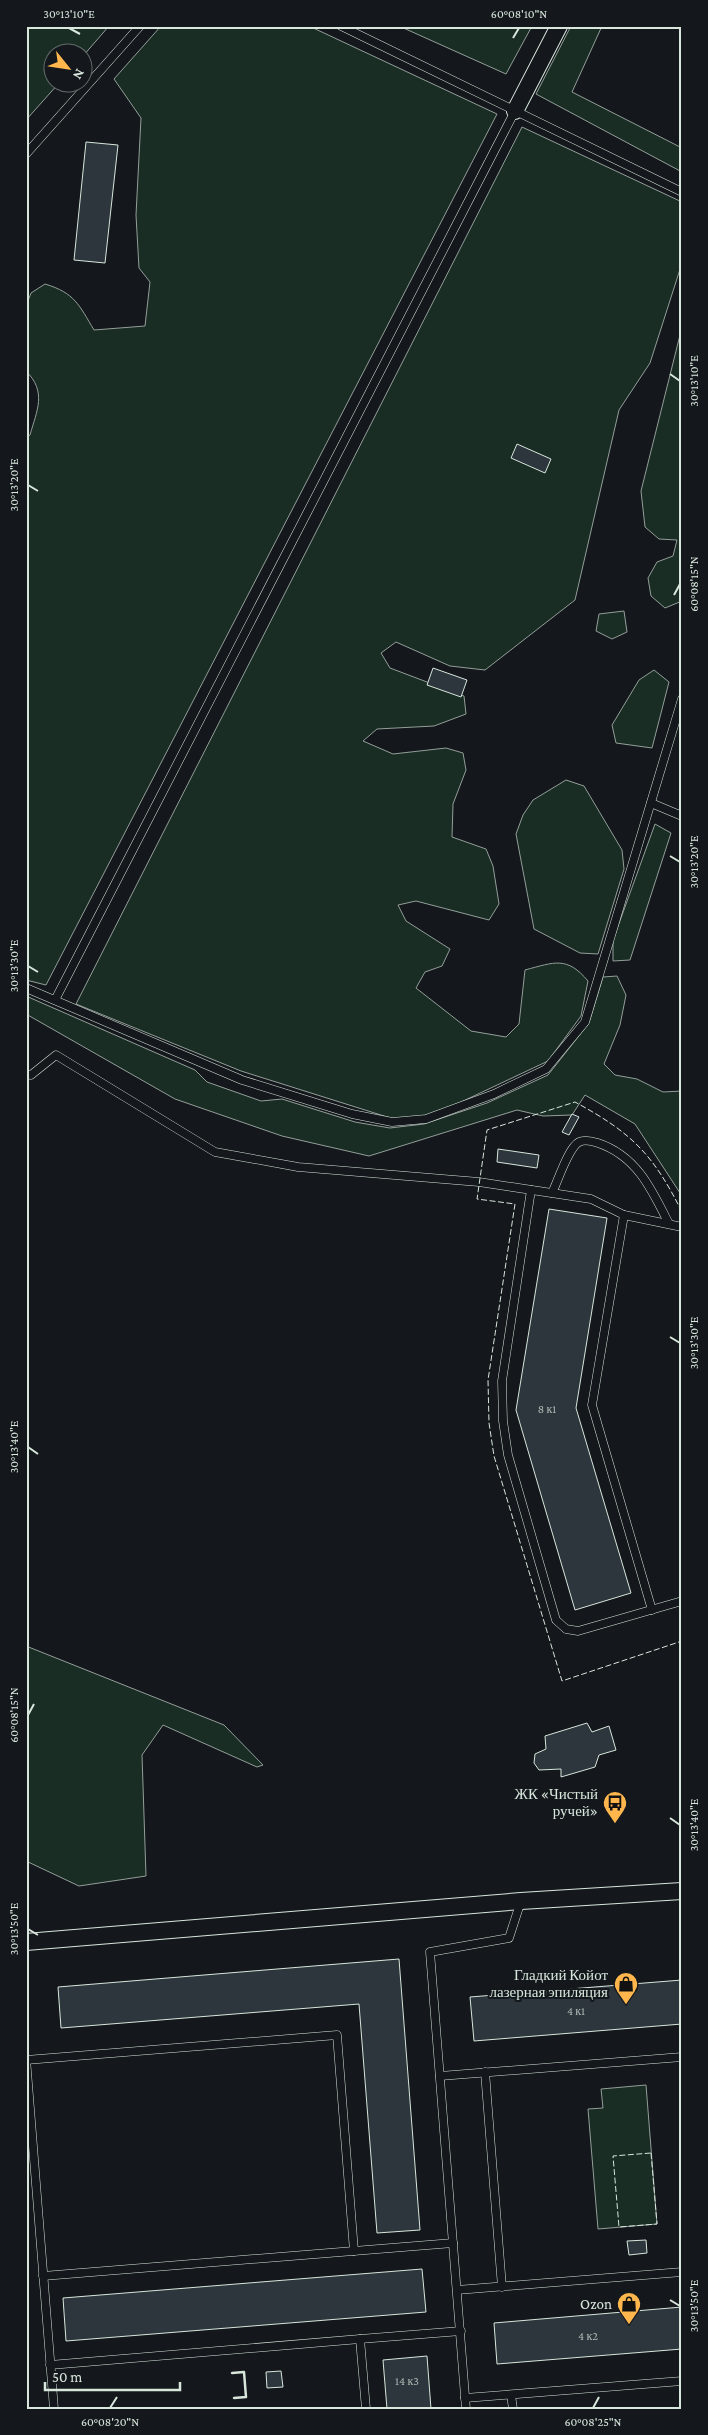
<svg xmlns="http://www.w3.org/2000/svg" width="708" height="2435" font-family="'Crimson Pro',serif">
	<style>
		.green { fill: #1a2d24; stroke: #939e99 }
		.building { fill: #2c363c; stroke: #d8e6dc }
		.lines { fill: none; stroke-linecap: round; stroke-linejoin: round }
		.lane-casing { stroke: #d8e6dc; stroke-width: 9 }
		.street-casing { stroke: #d8e6dc; stroke-width: 18 }
		.lane { stroke: #14181c; stroke-width: 8 }
		.street { stroke: #14181c; stroke-width: 16 }
		.fence { stroke: #d8e6dc; stroke-width: 1; stroke-dasharray: 6 2.5; stroke-linecap: butt }
		.wall { stroke: #d8e6dc; stroke-width: 2.5 }
		.ticks { fill: none; stroke: #d8e6dc; stroke-width: 2 }
		.labels { text-anchor: middle; stroke-width: 4; stroke-linejoin: round; paint-order: stroke }
		.number-label { font-size: 12px; fill: #adbab4 }
		.poi-label { font-size: 15px; fill: #d8e6dc; stroke: #14181c; text-anchor: end }
		.neatline { fill: none; stroke: #d8e6dc; stroke-width: 2 }
		.ticks-label { font-size: 12px; text-anchor: middle; fill: #d8e6dc }
	</style>
	<rect width="100%" height="100%" fill="#14181c"/>
	<g class="green">
		<polygon points="26,26 109,26 83,56 82,52 52,52 52,82 59,83 26,120"/>
		<path d="M161 26H309L497 114 46 985 26 980V438L30 435C37 410 47 392 26 371V306L31 293 45 284C75 293 79 305 94 330L145 326 150 282 139 268 136 215 141 118 114 79Z"/>
		<polygon points="399,26 532,26 506,74"/>
		<polygon points="571,26 602,26 572,92 682,148 682,172 536,94"/>
		<path d="M522 127 682 202V263L650 363 619 410 575 600 485 670 450 666 396 642 381 653 390 668 464 696 466 714 434 726 377 729 363 741 393 754 446 748 463 753 466 770 453 804 452 837 486 849 493 866 499 904 489 920 416 901 398 905 406 921 450 949 442 966 425 972 416 988 471 1031 506 1037 519 1024 525 970C555 962 567 956 588 981L581 1016 548 1061 440 1112 400 1121 241 1071 76 1004Z"/>
		<polygon points="682,327 682,601 665,608 651,596 648,578 657,562 673,556 677,540 659,539 645,527 641,491"/>
		<polygon points="624,611 627,632 612,639 596,631 599,614"/>
		<polygon points="654,670 669,682 652,748 616,743 612,725 639,680"/>
		<polygon points="566,780 584,786 622,850 624,869 598,954 580,953 534,929 516,834 523,815 533,800"/>
		<polygon points="655,824 671,833 630,960 613,961 613,940"/>
		<polygon points="617,976 626,995 620,1025 604,1064 615,1075 637,1079 663,1092 682,1091 682,1196 635,1124 585,1095 572,1115 543,1116 517,1110 369,1156 282,1136 175,1099 26,1014 26,996 195,1070 207,1082 261,1101 282,1099 355,1122 390,1128 424,1124 487,1103 548,1075 589,1023 603,977"/>
		<polygon points="26,1646 224,1725 263,1765 257,1767 163,1725 142,1755 146,1876 79,1886 26,1861"/>
		<polygon points="646,2085 657,2224 598,2229 588,2109 603,2108 601,2089"/>
	</g>
	<g class="building">
		<polygon points="86,142 118,145 105,263 74,260"/>
		<polygon points="517,444 551,459 545,473 511,458"/>
		<polygon points="433,668 467,680 461,697 427,685"/>
		<polygon points="572,1114 579,1117 569,1135 562,1132"/>
		<polygon points="498,1149 539,1155 537,1168 497,1162"/>
		<polygon points="549,1209 607,1218 576,1408 631,1593 575,1610 516,1410"/>
		<polygon points="587,1723 592,1732 609,1726 616,1750 599,1755 595,1767 561,1777 561,1769 539,1770 534,1763 535,1754 546,1749 545,1736"/>
		<polygon points="399,1959 420,2230 377,2233 359,2004 61,2028 58,1987"/>
		<polygon points="682,1980 682,2024 474,2041 470,1997"/>
		<polygon points="646,2240 647,2253 629,2255 627,2241"/>
		<polygon points="422,2269 426,2312 66,2341 63,2298"/>
		<polygon points="682,2307 682,2349 497,2364 494,2323"/>
		<polygon points="427,2356 431,2409 387,2409 383,2360"/>
		<polygon points="281,2371 283,2387 267,2388 266,2372"/>
	</g>
	<g class="lines">
		<g class="lane-casing">
			<g id="lane">
				<polyline points="341,26 682,192"/>
				<polyline points="26,154 140,26"/>
				<polyline points="651,803 682,816"/>
				<polyline points="26,988 242,1080 352,1114 392,1122 426,1119 494,1094 546,1069 585,1022 682,699"/>
				<polyline points="55,1000 515,111"/>
				<polyline points="26,1074 31,1075 56,1055 215,1152 298,1167 479,1182 591,1199 624,1215 682,1227"/>
				<polyline points="531,1190 502,1381 503,1421 508,1455 556,1620 566,1629 578,1631 682,1601"/>
				<path d="M552 1193C558 1181 568 1148 579 1142 585 1139 592 1141 598 1143 637 1156 652 1190 669 1224"/>
				<polyline points="624,1215 592,1405 652,1610"/>
				<polyline points="26,2059 54,2409"/>
				<polyline points="26,2060 337,2035 354,2251"/>
				<polyline points="485,2072 502,2287"/>
				<polyline points="440,2076 682,2057"/>
				<polyline points="43,2276 453,2243"/>
				<polyline points="457,2290 682,2272"/>
				<polyline points="50,2365 360,2339"/>
				<polyline points="511,2395 513,2409"/>
				<polyline points="465,2398 682,2381"/>
				<polyline points="366,2409 360,2339 461,2331"/>
				<polyline points="466,2409 430,1952 509,1938 521,1901"/>
			</g>
		</g>
		<g class="street-casing">
			<g id="street">
				<polyline points="515,111 559,26"/>
				<polyline points="26,1942 521,1901 682,1891"/>
			</g>
		</g>
		<use href="#lane" class="lane"/>
		<use href="#street" class="street"/>
		<g class="fence">
			<path d="M682 1212C653 1154 632 1133 575 1102L487 1130 477 1199 515 1204 488 1380 489 1423 494 1456 562 1681 682 1641"/>
			<polygon points="651,2153 657,2224 619,2227 613,2156"/>
		</g>
		<polyline class="wall" points="232,2373 244,2372 246,2397 234,2398"/>
	</g>
	<path class="ticks" d="M69 28 80 34M513 38 519 28M670 374 680 381M28 485 38 491M674 595 680 584M670 856 680 862M28 966 38 972M670 1337 680 1343M28 1447 38 1454M28 1715 34 1704M670 1818 680 1825M28 1929 38 1935M670 2300 680 2306M110 2408 117 2397M593 2408 599 2397"/>
	<defs>
		<g id="bus-pin" transform="scale(1.25)"><path d="M0 17L-7.5 6A9.5 9.5 0 1 1 7.5 6Z" fill="#ffb74d" stroke="#14181c"/><path d="M-5-6H5V4H4V6H2V4H-2V6H-4V4H-5ZM-3.5-4V0h7V-4ZM-3.5 1.2v1.5H-2V1.2ZM2 1.2v1.5H3.5V1.2Z" fill="#111"/></g>
		<g id="shop-pin" transform="scale(1.25)"><path d="M0 17L-7.5 6A9.5 9.5 0 1 1 7.5 6Z" fill="#ffb74d" stroke="#14181c"/><path d="M-5-2.5h2.3a2.7 3.5 0 0 1 5.4 0H5L5.5 6h-11ZM-1.5-2.5h3a1.5 2.3 0 0 0-3 0Z" fill="#111"/></g>
	</defs>
	<g fill-rule="evenodd">
		<use href="#bus-pin" x="615" y="1803"/>
		<use href="#shop-pin" x="626" y="1984"/>
		<use href="#shop-pin" x="629" y="2304"/>
	</g>
	<g class="labels">
		<g class="number-label">
			<text x="547" y="1413">8 к1</text>
			<text x="576" y="2015">4 к1</text>
			<text x="588" y="2340">4 к2</text>
			<text x="407" y="2385">14 к3</text>
		</g>
		<g class="poi-label">
			<text x="598" y="1799">ЖК «Чистый<tspan x="598" dy="17">ручей»</tspan></text>
			<text x="608" y="1980">Гладкий Койот<tspan x="608" dy="17">лазерная эпиляция</tspan></text>
			<text x="612" y="2309">Ozon</text>
		</g>
	</g>
	<rect width="708" height="2435" fill="none" stroke="#14181c" stroke-width="55"/>
	<g transform="translate(68 68) rotate(120)"><circle r="24" fill="#14181c" stroke="#626a69"/>
	<path d="M0-4L9 19L0 12L-9 19Z" fill="#ffb74d"/>
	<text y="-8" font-size="14" font-weight="bold" text-anchor="middle" fill="#d8e6dc">N</text>
	</g>
	<path d="M45 2382v8h135v-8" fill="none" stroke="#d8e6dc" stroke-width="2.5"/>
	<text x="52" y="2382" font-size="15" fill="#d8e6dc" stroke="#14181c" stroke-width="4" paint-order="stroke">50 m</text>
	<rect x="28" y="28" width="652" height="2380" class="neatline"/>
	<g class="ticks-label">
		<text x="69" y="18">30°13'10"E</text>
		<text x="519" y="18">60°08'10"N</text>
		<text transform="translate(694 381) rotate(-90)" y="4">30°13'10"E</text>
		<text transform="translate(14 485) rotate(-90)" y="4">30°13'20"E</text>
		<text transform="translate(694 584) rotate(-90)" y="4">60°08'15"N</text>
		<text transform="translate(694 862) rotate(-90)" y="4">30°13'20"E</text>
		<text transform="translate(14 966) rotate(-90)" y="4">30°13'30"E</text>
		<text transform="translate(694 1343) rotate(-90)" y="4">30°13'30"E</text>
		<text transform="translate(14 1447) rotate(-90)" y="4">30°13'40"E</text>
		<text transform="translate(14 1715) rotate(-90)" y="4">60°08'15"N</text>
		<text transform="translate(694 1825) rotate(-90)" y="4">30°13'40"E</text>
		<text transform="translate(14 1929) rotate(-90)" y="4">30°13'50"E</text>
		<text transform="translate(694 2306) rotate(-90)" y="4">30°13'50"E</text>
		<text x="110" y="2426">60°08'20"N</text>
		<text x="593" y="2426">60°08'25"N</text>
	</g>
</svg>
